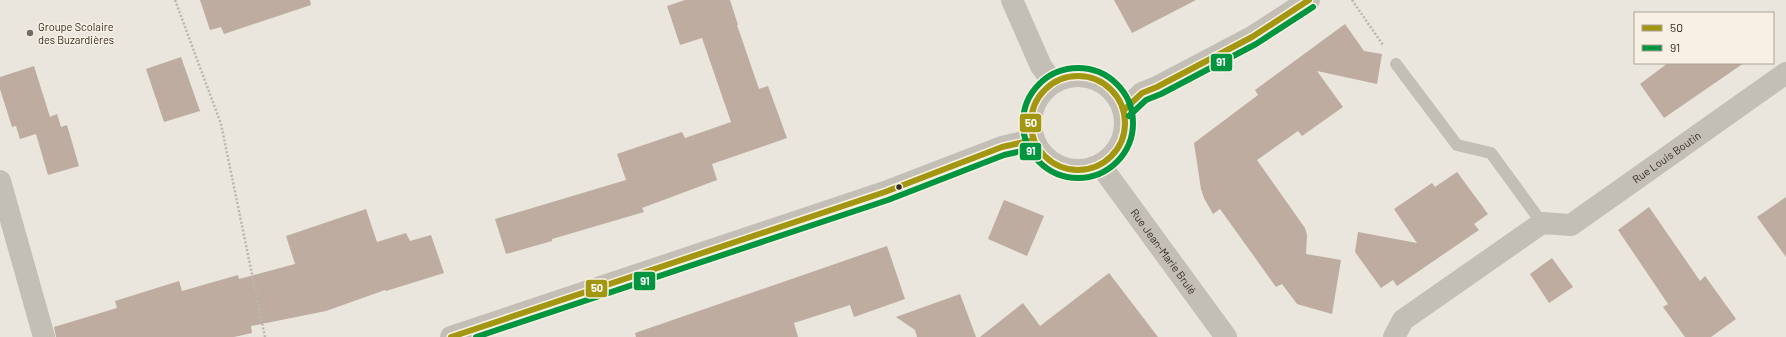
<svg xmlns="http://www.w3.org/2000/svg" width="1786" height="337" font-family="Barlow,sans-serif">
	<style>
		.building { fill: #bdac9f }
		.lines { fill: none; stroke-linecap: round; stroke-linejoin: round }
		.path { stroke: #bbb6af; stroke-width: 2.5; stroke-dasharray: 2 2; stroke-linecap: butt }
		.service { stroke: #c3beb6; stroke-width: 12 }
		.minor { stroke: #c3beb6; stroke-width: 22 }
		.tertiary { stroke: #c3beb6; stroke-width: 22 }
		.bus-1-casing { stroke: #f8f1e3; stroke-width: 9 }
		.bus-2-casing { stroke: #f8f1e3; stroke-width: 9 }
		.bus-1 { stroke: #a39611; stroke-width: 6 }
		.bus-2 { stroke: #009640; stroke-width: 6 }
		.poi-dot { fill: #726c65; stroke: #f8f1e3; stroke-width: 1.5 }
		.bus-dot { fill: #322b25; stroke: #f8f1e3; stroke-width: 1.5 }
		.labels { text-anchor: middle; stroke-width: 3; stroke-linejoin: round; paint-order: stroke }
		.poi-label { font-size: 11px; fill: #322b25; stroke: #f8f1e3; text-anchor: start }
		.street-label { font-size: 11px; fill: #322b25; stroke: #f8f1e3 }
		.line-badge { stroke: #f8f1e3; stroke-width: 1.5 }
		.badge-label { font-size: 11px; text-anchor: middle; font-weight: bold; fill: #fff }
	</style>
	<rect width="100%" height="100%" fill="#eae6dd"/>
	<g class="building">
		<polygon points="200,0 310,0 311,5 224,34 221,27 210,30"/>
		<polygon points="685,0 730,0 738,25 737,25 759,89 768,86 787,138 712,164 717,180 642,208 644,212 552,239 552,241 506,254 495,219 626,180 617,154 682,132 685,138 731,122 702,38 680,45 667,6"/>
		<polygon points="1114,0 1196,0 1132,33"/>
		<polygon points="1345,24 1364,51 1382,54 1377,84 1317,71 1343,107 1302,136 1298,131 1257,160 1305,228 1307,235 1306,254 1341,260 1332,314 1297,304 1282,284 1276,287 1220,209 1213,214 1204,198 1201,189 1194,143 1258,95 1255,90"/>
		<polygon points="181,57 200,111 164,122 146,69"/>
		<polygon points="1668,63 1744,63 1664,118 1640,84"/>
		<polygon points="34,66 50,117 57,114 61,127 67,125 79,166 48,175 36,134 20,139 16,126 12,127 0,89 0,77"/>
		<polygon points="1457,172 1488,214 1474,224 1479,230 1397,286 1393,280 1381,288 1355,252 1358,232 1417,243 1394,209 1432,183 1435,187"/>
		<polygon points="1786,197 1786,257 1757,217"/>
		<polygon points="1004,200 1044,216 1027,256 988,239"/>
		<polygon points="1649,207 1700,281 1705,276 1736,319 1711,337 1685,337 1663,307 1668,304 1618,230"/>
		<polygon points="366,209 377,242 406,233 410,241 431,235 444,273 386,291 385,290 326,311 251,326 252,333 234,337 56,337 54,327 117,308 115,301 179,281 182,291 238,275 239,279 295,264 286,236"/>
		<polygon points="887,246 905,299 854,317 850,305 794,323 798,337 636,337 635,333"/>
		<polygon points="1552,258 1573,287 1549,303 1530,274"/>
		<polygon points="1109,273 1158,337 980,337 1023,303 1040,326"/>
		<polygon points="960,294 976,337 917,337 915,330 896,317"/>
	</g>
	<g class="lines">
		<g class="path">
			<polyline points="175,0 221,124 265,337"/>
			<polyline points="1352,0 1383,45"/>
		</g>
		<polyline class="service" points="1396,64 1457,145 1491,153 1542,223"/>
		<g class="minor">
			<polyline points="0,181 44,337"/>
			<path id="s1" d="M1394 337 1403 320 1542 223 1571 225 1786 73"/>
		</g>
		<g class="tertiary">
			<polyline points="1012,0 1041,66 1053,83"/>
			<circle cx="1078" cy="123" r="47"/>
			<polyline points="1124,110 1142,93 1157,87 1252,37 1309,0"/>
			<path id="s2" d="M1101 166 1226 337"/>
			<polyline points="451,337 885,192 1002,147 1033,140"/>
		</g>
		<g class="bus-1-casing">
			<g id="bus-1">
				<circle cx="1078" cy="123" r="47"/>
				<polyline points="1124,110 1142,93 1157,87 1252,37 1309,0"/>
				<polyline points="451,337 885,192 1002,147 1033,140"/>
			</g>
		</g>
		<g class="bus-2-casing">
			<g id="bus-2">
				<circle cx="1078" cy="123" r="55"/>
				<polyline points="1129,116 1146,100 1161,94 1256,44 1313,7"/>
				<polyline points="476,337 888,200 1004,155 1035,148"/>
			</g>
		</g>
		<use href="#bus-1" class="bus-1"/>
		<use href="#bus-2" class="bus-2"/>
	</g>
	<circle class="poi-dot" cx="30" cy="33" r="4"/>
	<circle class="bus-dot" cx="899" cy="187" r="3.5"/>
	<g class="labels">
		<g class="poi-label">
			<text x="38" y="31">Groupe Scolaire<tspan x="38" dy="13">des Buzardières</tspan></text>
		</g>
		<g class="street-label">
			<text dy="4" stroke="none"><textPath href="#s1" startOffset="335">Rue Louis Boutin</textPath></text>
			<text dy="4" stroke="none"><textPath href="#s2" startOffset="106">Rue Jean-Marie Brulé</textPath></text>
		</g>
	</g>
	<g class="line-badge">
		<rect x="1210" y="53" width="23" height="19" rx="4" fill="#009640"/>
		<rect x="1019" y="113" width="23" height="20" rx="4" fill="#a39611"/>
		<rect x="1019" y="142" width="23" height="19" rx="4" fill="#009640"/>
		<rect x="633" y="271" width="23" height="20" rx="4" fill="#009640"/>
		<rect x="585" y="279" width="23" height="19" rx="4" fill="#a39611"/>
	</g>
	<g class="badge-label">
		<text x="1221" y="66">91</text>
		<text x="1031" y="127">50</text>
		<text x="1031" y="155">91</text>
		<text x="645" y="285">91</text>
		<text x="597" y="292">50</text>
	</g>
	<rect x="1634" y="12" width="140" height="52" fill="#f8f1e3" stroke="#a9a297"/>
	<rect x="1642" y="25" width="20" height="6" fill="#a39611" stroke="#a9a297"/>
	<text x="1670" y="32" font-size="12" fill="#322b25">50</text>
	<rect x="1642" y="45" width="20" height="6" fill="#009640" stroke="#a9a297"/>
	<text x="1670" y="52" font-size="12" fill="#322b25">91</text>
</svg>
